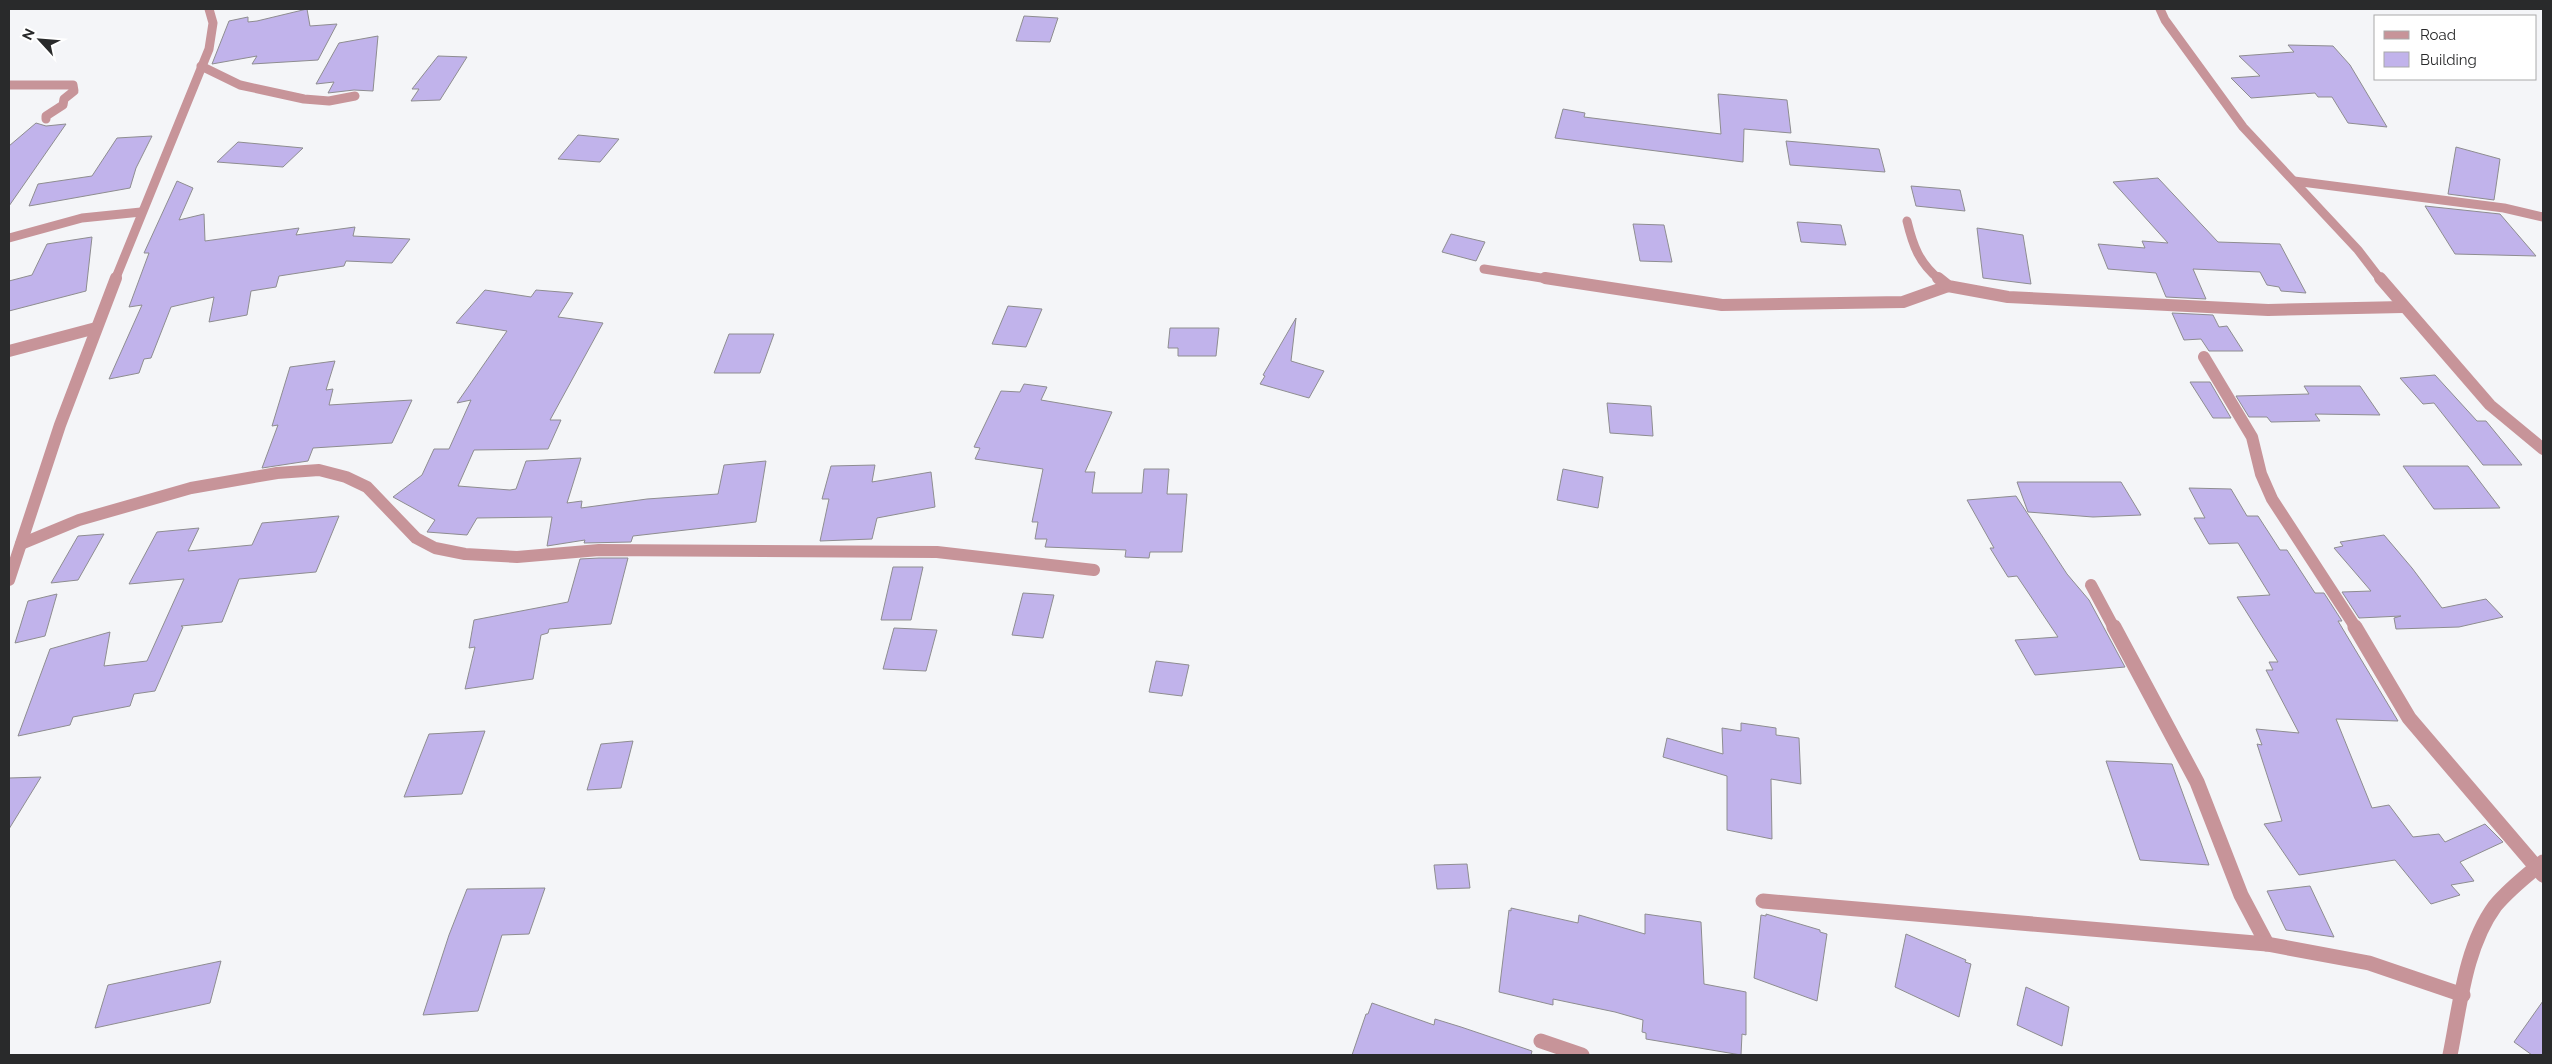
<svg xmlns="http://www.w3.org/2000/svg" width="2552" height="1064" font-family="Raleway,sans-serif">
	<style>
		.building { fill: #c1b3eb; stroke: #8e8d90 }
		.lines { fill: none; stroke-linecap: round; stroke-linejoin: round }
		.minor-far2 { stroke: #c79499; stroke-width: 9 }
		.minor-far1 { stroke: #c79499; stroke-width: 12 }
		.minor { stroke: #c79499; stroke-width: 15 }
	</style>
	<rect width="100%" height="100%" fill="#f4f5f8"/>
	<g class="building">
		<polygon points="307,9 310,26 337,24 318,60 252,64 257,56 212,64 229,21 248,17 248,22 257,21"/>
		<polygon points="1024,16 1058,18 1050,42 1016,41"/>
		<polygon points="378,36 373,91 354,90 328,93 334,82 316,84 339,43"/>
		<polygon points="2288,45 2333,46 2350,65 2387,127 2348,123 2332,97 2318,97 2315,93 2251,98 2231,78 2260,76 2239,56 2294,52"/>
		<polygon points="438,56 467,57 440,100 411,101 419,89 412,89"/>
		<polygon points="1718,94 1787,100 1791,133 1744,129 1743,162 1555,138 1563,109 1585,113 1584,117 1721,134"/>
		<polygon points="36,123 46,126 66,124 9,206 9,146"/>
		<polygon points="578,135 619,139 600,162 558,159"/>
		<polygon points="152,136 136,168 130,188 29,206 38,184 92,176 117,138"/>
		<polygon points="1786,141 1879,149 1885,172 1790,165"/>
		<polygon points="238,142 303,148 283,167 217,162"/>
		<polygon points="2456,147 2500,159 2494,200 2448,194"/>
		<polygon points="2158,178 2218,242 2280,244 2306,293 2281,291 2279,287 2267,285 2260,272 2193,269 2206,299 2166,297 2156,273 2108,269 2098,244 2145,248 2142,241 2168,243 2113,182"/>
		<polygon points="177,181 193,188 179,220 204,214 205,241 299,228 296,235 355,227 353,236 410,239 392,263 346,261 344,266 279,276 276,287 251,291 247,315 209,322 214,297 171,307 151,358 144,359 139,373 109,379 142,305 129,307 149,253 144,253"/>
		<polygon points="1911,186 1960,190 1965,211 1916,206"/>
		<polygon points="2425,206 2500,214 2536,256 2455,254"/>
		<polygon points="1797,222 1841,225 1846,245 1801,242"/>
		<polygon points="1633,224 1664,225 1672,262 1640,261"/>
		<polygon points="1977,228 2023,235 2031,284 1983,278"/>
		<polygon points="1451,234 1485,242 1476,261 1442,252"/>
		<polygon points="92,237 86,291 9,311 9,281 32,275 47,244"/>
		<polygon points="485,290 531,297 536,290 573,293 558,317 603,323 550,420 561,420 548,449 474,450 458,486 510,490 516,489 526,461 581,458 567,503 582,501 581,508 647,499 718,494 724,465 766,461 756,522 633,536 631,542 584,543 585,540 547,546 552,517 477,518 467,535 427,532 435,520 393,497 422,475 434,449 449,449 471,400 457,403 507,331 456,323"/>
		<polygon points="1008,306 1042,309 1026,347 992,344"/>
		<polygon points="2172,313 2213,315 2219,327 2227,326 2243,351 2209,351 2201,339 2184,340"/>
		<polygon points="1296,318 1291,361 1324,371 1309,398 1260,384 1265,376 1263,375"/>
		<polygon points="1170,328 1219,328 1216,356 1178,356 1178,348 1168,348"/>
		<polygon points="729,334 774,334 760,373 714,373"/>
		<polygon points="335,361 326,390 333,389 329,405 412,400 392,443 313,448 308,461 262,468 278,425 272,426 290,367"/>
		<polygon points="2435,375 2477,421 2486,421 2522,465 2483,465 2434,403 2423,404 2400,378"/>
		<polygon points="2190,382 2210,382 2231,418 2213,418"/>
		<polygon points="1024,384 1047,387 1041,400 1112,412 1085,472 1095,472 1092,493 1142,493 1144,469 1169,469 1167,494 1187,494 1182,552 1150,552 1149,558 1125,557 1126,550 1045,547 1047,539 1035,539 1038,522 1032,522 1043,469 975,459 980,448 974,447 1001,391 1020,392"/>
		<polygon points="2304,386 2360,386 2380,415 2315,414 2320,421 2271,422 2267,417 2249,417 2236,396 2309,394"/>
		<polygon points="1607,403 1651,406 1653,436 1610,433"/>
		<polygon points="875,465 872,482 931,472 935,507 877,518 872,539 820,541 829,499 822,499 831,466"/>
		<polygon points="2403,466 2468,466 2500,508 2434,509"/>
		<polygon points="1563,469 1603,477 1598,508 1557,500"/>
		<polygon points="2017,482 2121,482 2141,515 2093,517 2028,512"/>
		<polygon points="2189,488 2231,489 2247,516 2258,516 2280,550 2287,550 2315,593 2324,593 2342,621 2338,621 2398,721 2336,719 2372,808 2389,805 2413,837 2439,834 2445,842 2485,824 2503,842 2460,862 2474,881 2451,885 2460,895 2431,904 2395,860 2299,875 2264,824 2282,821 2257,744 2262,745 2256,729 2299,733 2266,670 2273,670 2269,662 2278,662 2237,597 2270,595 2238,543 2209,544 2194,518 2205,518"/>
		<polygon points="2016,496 2067,574 2089,600 2125,667 2035,675 2015,640 2058,637 2017,576 2008,577 1990,548 1994,548 1967,500"/>
		<polygon points="339,516 316,572 239,579 222,622 181,626 183,627 155,691 134,694 130,706 73,717 70,725 18,736 50,649 110,632 104,666 147,661 184,579 129,584 157,532 199,528 188,551 252,545 262,523"/>
		<polygon points="104,534 78,580 51,583 78,536"/>
		<polygon points="2384,535 2412,568 2442,608 2486,599 2503,617 2459,627 2396,629 2394,618 2401,616 2359,618 2342,592 2371,591 2334,548 2343,546 2340,542"/>
		<polygon points="599,558 628,558 611,624 549,629 548,633 541,635 533,679 465,689 475,647 469,648 474,620 568,602 580,559"/>
		<polygon points="893,567 923,567 911,620 881,620"/>
		<polygon points="1023,593 1054,595 1043,638 1012,635"/>
		<polygon points="57,594 45,636 15,643 28,601"/>
		<polygon points="894,628 937,630 926,671 883,669"/>
		<polygon points="1156,661 1189,665 1182,696 1149,692"/>
		<polygon points="1741,723 1776,728 1776,735 1799,738 1801,784 1771,779 1772,839 1727,830 1727,776 1663,757 1667,738 1723,754 1722,728 1741,731"/>
		<polygon points="485,731 462,794 404,797 429,734"/>
		<polygon points="633,741 621,788 587,790 601,744"/>
		<polygon points="2106,761 2172,764 2209,865 2140,860"/>
		<polygon points="41,777 9,829 9,778"/>
		<polygon points="1467,864 1470,888 1437,889 1434,865"/>
		<polygon points="2310,886 2334,937 2286,930 2267,891"/>
		<polygon points="545,888 529,934 502,935 478,1011 423,1015 449,935 467,889"/>
		<polygon points="1511,908 1578,923 1579,915 1645,934 1645,914 1701,922 1704,984 1746,992 1746,1035 1742,1034 1741,1055 1646,1039 1646,1033 1642,1032 1643,1020 1615,1012 1553,999 1553,1005 1499,992 1509,910 1511,911"/>
		<polygon points="1766,914 1820,930 1820,932 1827,934 1817,1001 1754,978 1761,915 1766,916"/>
		<polygon points="1906,934 1966,960 1965,962 1971,964 1959,1017 1895,987"/>
		<polygon points="221,961 210,1003 95,1028 108,985"/>
		<polygon points="2026,987 2069,1007 2062,1046 2017,1025"/>
		<polygon points="2543,1001 2543,1055 2532,1055 2514,1042"/>
		<polygon points="1372,1003 1434,1025 1435,1019 1461,1027 1532,1051 1531,1055 1352,1055 1366,1014 1368,1014"/>
	</g>
	<g class="lines">
		<g class="minor-far2">
			<polyline points="2160,9 2165,20 2243,127 2358,250 2381,280"/>
			<polyline points="201,66 240,85 304,99 329,101 355,96"/>
			<polyline points="9,85 73,85 74,91 64,99 63,105 46,116 46,119"/>
			<polyline points="2294,181 2504,208 2543,217"/>
			<path d="M1907 221C1913 246 1919 263 1940 280"/>
			<polyline points="9,238 82,218 141,212"/>
			<polyline points="1484,269 1554,280"/>
			<polyline points="115,280 209,49 213,23 209,9"/>
		</g>
		<g class="minor-far1">
			<polyline points="1545,278 1722,305 1903,302 1948,286"/>
			<polyline points="1938,278 1948,286 2008,297 2268,310 2403,307"/>
			<polyline points="2380,278 2490,405 2543,449"/>
			<polyline points="9,351 96,328"/>
			<polyline points="2204,357 2252,437 2261,474 2272,499 2356,628"/>
			<polyline points="21,544 79,520 191,488 277,473 319,470 346,477 367,487 416,538 435,548 465,554 517,557 599,550 937,552 1094,570"/>
			<polyline points="9,580 60,425 116,278"/>
			<polyline points="2091,585 2114,628"/>
		</g>
		<g class="minor">
			<polyline points="2114,627 2197,782 2241,895 2267,944"/>
			<polyline points="2355,627 2409,718 2543,875"/>
			<polyline points="1763,901 2267,944 2369,963 2463,995"/>
			<polyline points="1541,1041 1582,1055"/>
			<path d="M2450 1055C2460 1006 2465 947 2495 906 2509 889 2526 876 2543 862"/>
		</g>
	</g>
	<rect width="2552" height="1064" fill="none" stroke="#292a2b" stroke-width="20"/>
	<rect x="2374" y="15" width="162" height="65" fill="#ffffff" stroke="#a9aaaa"/>
	<rect x="2384" y="31" width="25" height="8" fill="#c79499" stroke="#a9aaaa"/>
	<text x="2420" y="40" font-size="15" fill="#292a2b">Road</text>
	<rect x="2384" y="52" width="25" height="15" fill="#c1b3eb" stroke="#a9aaaa"/>
	<text x="2420" y="65" font-size="15" fill="#292a2b">Building</text>
	<g transform="translate(40 40) rotate(296)" stroke="#ffffff" stroke-width="4" paint-order="stroke">
	<path d="M0-4L9 19L0 12L-9 19Z" fill="#292a2b"/>
	<text y="-8" font-size="14" font-weight="bold" text-anchor="middle" fill="#292a2b">N</text>
	</g>
</svg>
